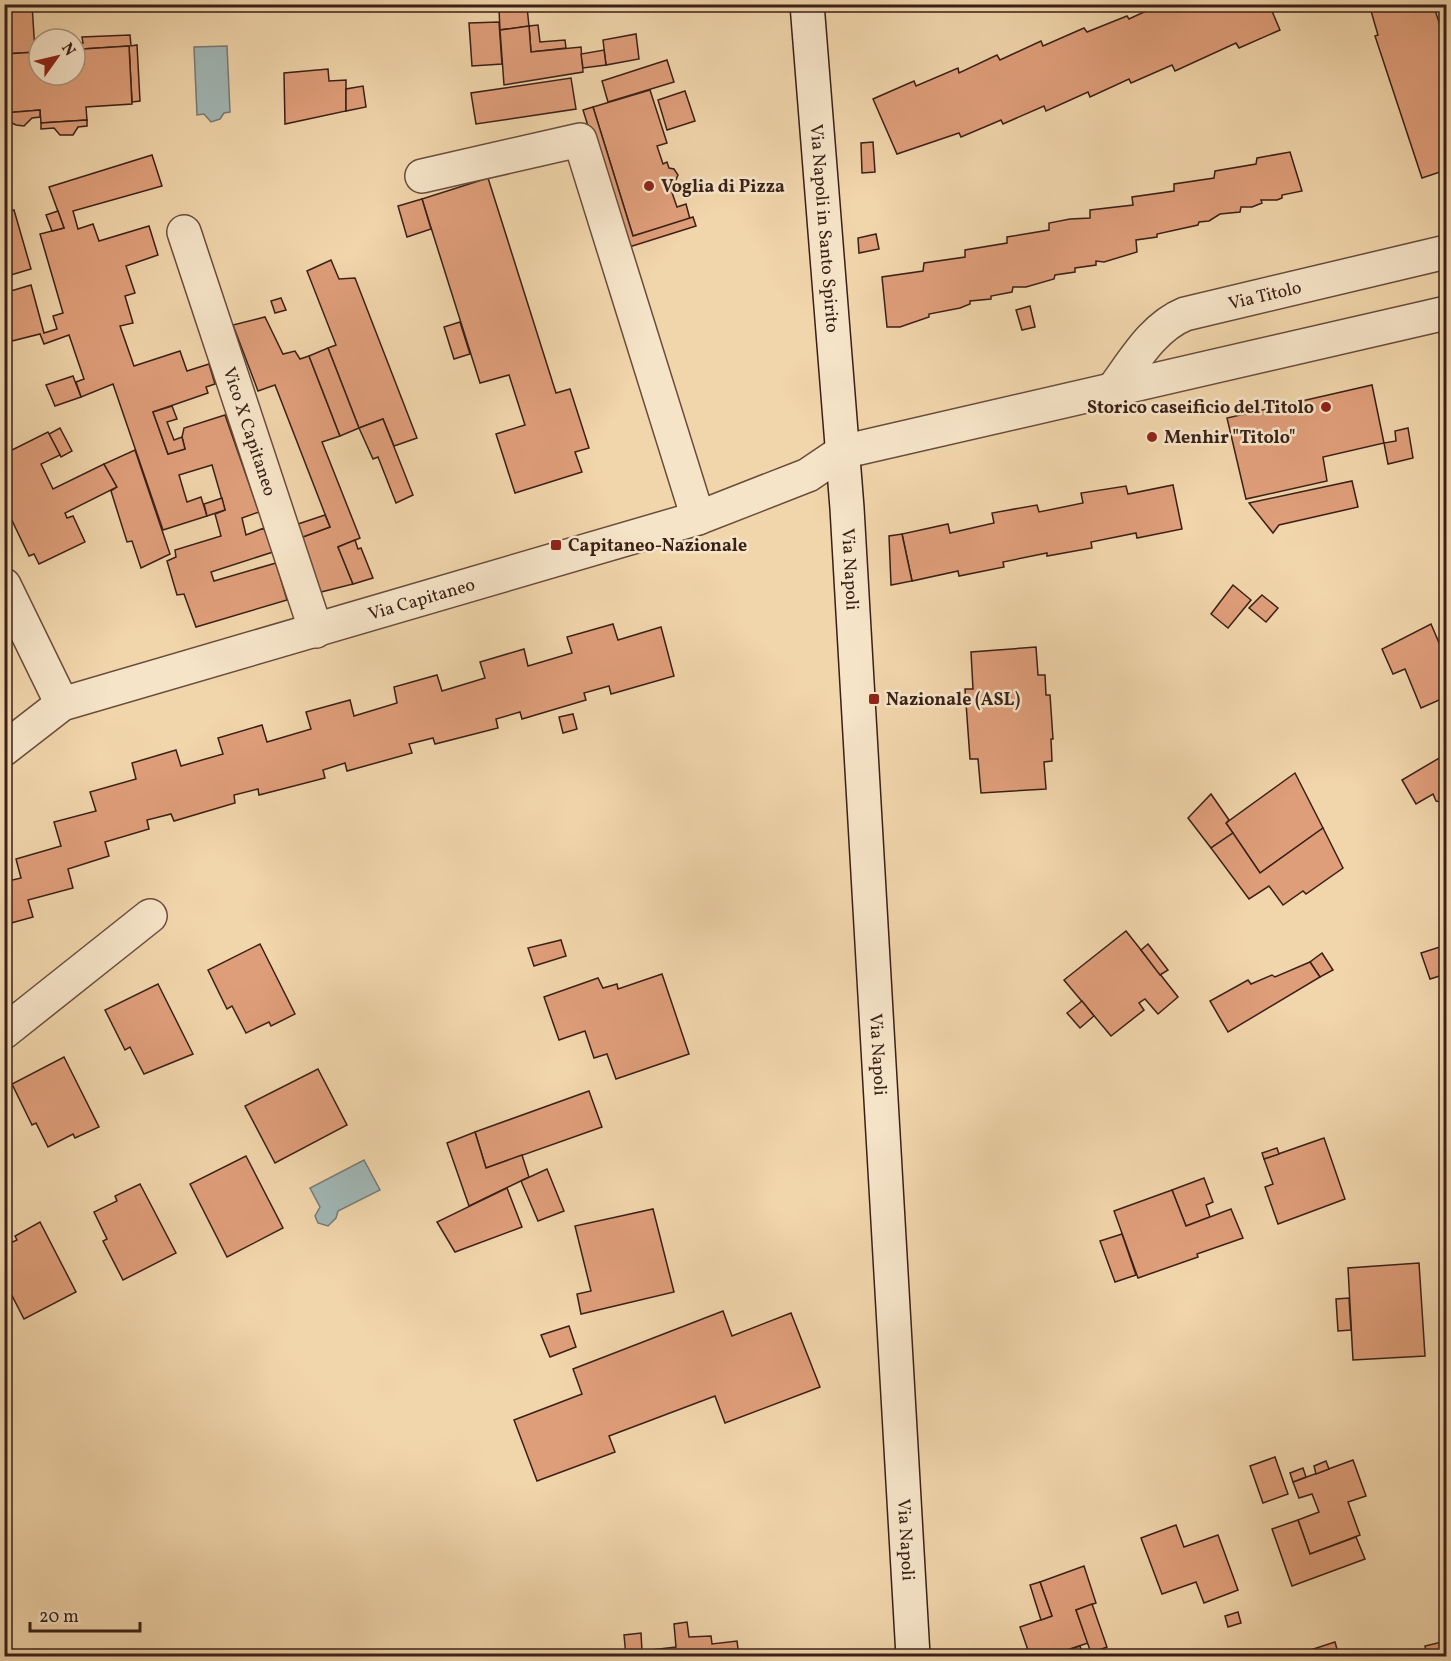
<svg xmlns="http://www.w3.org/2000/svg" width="1451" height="1661" font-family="Vollkorn,serif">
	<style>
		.water { fill: #a0b6b5; stroke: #777a76; stroke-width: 1.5 }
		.building { fill: #df9e7a; stroke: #3a2017; stroke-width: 1.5 }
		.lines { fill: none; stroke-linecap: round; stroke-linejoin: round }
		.street-casing { stroke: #684d3c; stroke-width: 36 }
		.secondary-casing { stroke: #3a2017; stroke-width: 36 }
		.street { stroke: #f6e4c8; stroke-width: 33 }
		.secondary { stroke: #f6e4c8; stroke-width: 33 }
		.poi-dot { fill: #8f2418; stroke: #f6e4c8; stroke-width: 2 }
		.labels { text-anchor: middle; stroke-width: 5; stroke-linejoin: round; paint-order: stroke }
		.poi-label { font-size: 18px; font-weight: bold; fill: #3a2017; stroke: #f6e4c8; text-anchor: start }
		.street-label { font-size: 18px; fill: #3a2017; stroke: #f6e4c8 }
	</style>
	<rect width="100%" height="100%" fill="#f1d5ab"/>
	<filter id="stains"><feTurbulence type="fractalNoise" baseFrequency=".00333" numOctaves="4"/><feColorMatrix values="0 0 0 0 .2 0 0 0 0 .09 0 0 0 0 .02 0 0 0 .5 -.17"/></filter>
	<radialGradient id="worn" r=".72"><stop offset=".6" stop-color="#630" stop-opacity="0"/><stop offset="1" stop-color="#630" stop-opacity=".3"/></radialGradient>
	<g class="water">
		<polygon points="227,46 230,112 224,113 220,119 211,122 204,114 197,115 194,47"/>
		<polygon points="364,1160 380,1190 338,1211 336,1218 328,1226 318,1223 315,1216 320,1207 310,1188"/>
	</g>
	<g class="building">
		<polygon points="32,4 35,52 4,54 4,6"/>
		<polygon points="1161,4 1172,4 1173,7 1178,4 1269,4 1280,30 1239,48 1236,43 1175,71 1172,65 1131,83 1129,79 1090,97 1088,92 1046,111 1044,106 1003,124 1001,120 961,137 959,133 897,154 873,99 914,81 916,86 958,68 959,73 997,55 1000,60 1041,41 1043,46 1084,28 1087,32 1127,16 1129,19"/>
		<polygon points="1369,4 1433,4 1446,43 1446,170 1422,178 1375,36 1378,35"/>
		<polygon points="527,7 529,26 500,30 499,9"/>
		<polygon points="499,22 502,64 472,66 469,23"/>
		<polygon points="538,25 540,42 565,40 566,48 531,52 529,26"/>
		<polygon points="529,26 531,52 581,47 583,72 504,85 500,30"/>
		<polygon points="636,34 639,59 606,65 603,40"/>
		<polygon points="130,35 131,46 137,45 140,101 132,102 129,46 83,49 84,64 75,64 75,43 83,43 82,37"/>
		<polygon points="129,46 132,104 86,107 87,120 41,123 40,110 4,113 4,54 38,52 39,75 75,75 75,64 84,64 83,49"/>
		<polygon points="604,50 606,65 583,68 581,54"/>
		<polygon points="667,60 674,82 608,102 602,81"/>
		<polygon points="328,69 329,81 346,80 346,111 285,124 284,73"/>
		<polygon points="571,78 576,109 476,124 471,93"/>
		<polygon points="363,86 366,107 346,111 346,89"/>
		<polygon points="650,90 667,143 657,146 663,164 667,162 669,168 674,169 678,175 675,182 669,184 677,207 686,204 690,219 633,236 593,107"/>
		<polygon points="685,91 695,121 667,130 658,100"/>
		<polygon points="593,107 633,236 693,217 696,226 626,248 583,110"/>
		<polygon points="40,110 40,117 32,118 24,126 16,125 4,119 4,113"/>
		<polygon points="87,120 87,126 78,127 73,135 60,135 54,128 41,129 41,123"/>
		<polygon points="873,142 875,172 862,173 861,143"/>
		<polygon points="1290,152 1302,191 1282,195 1282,198 1277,200 1261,200 1262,203 1252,207 1241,207 1240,212 1220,214 1209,221 1199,222 1198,225 1157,234 1157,237 1136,240 1137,252 1104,262 1096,261 1096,265 1075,268 1075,272 1055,275 1054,279 1026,287 1013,287 1012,292 991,296 991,299 970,301 970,304 960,308 929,314 929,317 900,327 887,327 882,277 923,271 924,263 965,257 965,250 1007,243 1007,237 1049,230 1049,223 1070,219 1090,218 1090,210 1133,205 1132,197 1174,191 1174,184 1214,178 1215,171 1256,164 1257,158"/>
		<polygon points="152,155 162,186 73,211 78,229 93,224 99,241 149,226 158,255 126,266 135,293 125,296 133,323 120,326 134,366 180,351 187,371 209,364 215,384 206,387 208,393 153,412 168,454 185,449 182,437 184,428 225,415 259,512 242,518 246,535 264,528 273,552 211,572 214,581 276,563 287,600 196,627 184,594 177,595 167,561 176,557 175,550 221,536 215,514 225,510 212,465 179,475 187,502 201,497 207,516 163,530 113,384 81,397 76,382 84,379 69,335 44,344 40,334 4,343 4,293 31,285 44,333 57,329 53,316 63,313 40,234 64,228 49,187"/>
		<polygon points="488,178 556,393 570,389 589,448 575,452 582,472 515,493 496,434 525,425 509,375 480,383 422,199"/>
		<polygon points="422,199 431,229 407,237 398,206"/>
		<polygon points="14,210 31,269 4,277 4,213"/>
		<polygon points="58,211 64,228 52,231 46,215"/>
		<polygon points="876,234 879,249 859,253 858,238"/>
		<polygon points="331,260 339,279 355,278 417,438 394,446 383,419 359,428 328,348 336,345 307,271"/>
		<polygon points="281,298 286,310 275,313 271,301"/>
		<polygon points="1030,306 1035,327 1022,330 1016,310"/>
		<polygon points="265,317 283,354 295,351 300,359 309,356 340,436 322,442 360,538 338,547 353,584 317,593 300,538 330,527 275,385 258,391 233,325"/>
		<polygon points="460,322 470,354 454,359 444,327"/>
		<polygon points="328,348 359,428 340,436 309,356"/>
		<polygon points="73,376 81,397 55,406 46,385"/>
		<polygon points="1372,385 1384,443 1323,457 1327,481 1246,499 1227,418"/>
		<polygon points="172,406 177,419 167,422 174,440 182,437 185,449 168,454 153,412"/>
		<polygon points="383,419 413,495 396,503 378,457 373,459 359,428"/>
		<polygon points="60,428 72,451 61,457 49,434"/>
		<polygon points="1408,428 1413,458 1388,464 1384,443 1396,441 1395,431"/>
		<polygon points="48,432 60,455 41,464 53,489 104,464 117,487 65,513 67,518 73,516 85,542 39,564 34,554 29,556 7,510 10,509 4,498 4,454"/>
		<polygon points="135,450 170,554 141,568 132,541 127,542 111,491 117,487 104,464"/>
		<polygon points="1352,481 1358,507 1279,525 1273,533 1249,503"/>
		<polygon points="1173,485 1182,529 1137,538 1136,533 1091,542 1092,548 1047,556 1047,553 1003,562 1004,567 959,576 958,571 912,581 902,534 948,524 950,533 994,523 992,513 1037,505 1039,512 1083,503 1081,493 1126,486 1128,494"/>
		<polygon points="222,498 225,510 207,516 204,504"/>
		<polygon points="325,515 330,527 300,538 295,525"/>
		<polygon points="902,534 912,581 891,585 889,536"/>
		<polygon points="355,540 358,549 361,548 373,578 353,584 338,547"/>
		<polygon points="1233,585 1251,600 1228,628 1211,614"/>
		<polygon points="1262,595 1278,608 1266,622 1249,608"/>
		<polygon points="613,624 618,640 661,627 674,676 611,694 609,686 584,693 586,700 522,719 520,712 496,719 498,728 435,744 433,738 409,744 412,753 347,771 345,763 323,770 325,778 259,795 258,789 234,795 235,803 174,821 171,814 147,820 149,829 105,842 109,856 68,869 73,888 28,900 33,917 4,925 4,882 21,878 16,859 61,846 54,822 96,811 90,792 136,779 132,763 176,750 181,766 223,754 218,738 262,725 267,742 311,729 306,712 350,700 354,716 397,703 394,687 437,675 442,691 485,678 480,662 524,649 528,666 572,653 567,637"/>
		<polygon points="1431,624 1440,645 1445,643 1446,648 1446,697 1421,708 1405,669 1393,674 1382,649"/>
		<polygon points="1036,647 1038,675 1045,675 1046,695 1050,695 1053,739 1051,739 1052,761 1044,762 1046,789 981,793 978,759 970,759 965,689 973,689 971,652"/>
		<polygon points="573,714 577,729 563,733 559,717"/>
		<polygon points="1446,754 1446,821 1441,812 1446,809 1443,803 1436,801 1433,794 1416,804 1402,780"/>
		<polygon points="1295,773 1323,828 1260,873 1226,823"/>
		<polygon points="1211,794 1229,820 1226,823 1233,833 1211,848 1188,818"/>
		<polygon points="1323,828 1343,868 1306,894 1303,891 1283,905 1269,886 1249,899 1211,848 1233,833 1260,873"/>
		<polygon points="1126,931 1178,997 1158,1014 1145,999 1139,1003 1144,1010 1111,1036 1064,980"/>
		<polygon points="561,940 566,956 534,966 528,948"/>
		<polygon points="260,944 295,1014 271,1026 269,1022 246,1033 232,1006 227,1009 208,970"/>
		<polygon points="1148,944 1168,970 1160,975 1141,950"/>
		<polygon points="1446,945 1446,974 1430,979 1421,953"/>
		<polygon points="1322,953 1333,970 1320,977 1310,962"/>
		<polygon points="1310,962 1320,977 1228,1032 1210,1001 1248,980 1251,984 1272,975 1275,977"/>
		<polygon points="662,974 689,1054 616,1079 607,1054 594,1058 585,1031 559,1040 544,997 598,978 603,988 617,984 618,989"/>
		<polygon points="158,984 193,1054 144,1074 130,1047 125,1050 105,1010"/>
		<polygon points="1082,1001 1094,1016 1080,1028 1067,1013"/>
		<polygon points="64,1057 99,1127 75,1138 73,1134 48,1147 36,1123 32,1125 12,1084"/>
		<polygon points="318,1069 347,1125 275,1163 245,1106"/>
		<polygon points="589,1091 602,1127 486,1168 475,1132"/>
		<polygon points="475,1132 486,1168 522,1155 529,1177 469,1206 447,1143"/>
		<polygon points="1324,1138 1345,1199 1278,1224 1265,1187 1273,1184 1264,1159"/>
		<polygon points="1277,1148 1279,1154 1264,1159 1262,1153"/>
		<polygon points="246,1156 283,1228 227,1257 190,1184"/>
		<polygon points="547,1169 564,1211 538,1221 521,1181"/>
		<polygon points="1204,1178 1213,1202 1206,1205 1210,1217 1186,1226 1172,1190"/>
		<polygon points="140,1184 176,1253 123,1280 103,1241 107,1239 94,1212 117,1201 115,1196"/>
		<polygon points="507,1188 522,1227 455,1252 437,1222"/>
		<polygon points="1172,1190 1186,1226 1231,1209 1243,1238 1197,1254 1198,1257 1138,1278 1114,1211"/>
		<polygon points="653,1209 674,1292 581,1314 577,1294 591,1291 575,1226"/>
		<polygon points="40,1222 76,1292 24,1319 4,1280 8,1278 4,1272 4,1246 17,1240 15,1236"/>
		<polygon points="1122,1234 1136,1275 1115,1282 1100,1241"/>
		<polygon points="1419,1263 1425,1356 1353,1360 1348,1268"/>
		<polygon points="1349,1298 1351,1330 1338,1331 1336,1299"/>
		<polygon points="723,1311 732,1336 791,1313 820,1387 725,1423 715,1396 609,1436 615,1452 537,1481 514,1420 582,1394 573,1369"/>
		<polygon points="569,1326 576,1347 550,1357 541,1335"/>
		<polygon points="1275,1457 1288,1494 1263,1503 1250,1466"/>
		<polygon points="1353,1460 1366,1496 1348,1502 1360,1535 1310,1554 1298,1520 1319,1512 1312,1494 1299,1498 1293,1482"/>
		<polygon points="1326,1461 1329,1469 1316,1474 1314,1466"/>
		<polygon points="1303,1468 1306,1477 1293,1482 1290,1473"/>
		<polygon points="1298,1520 1310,1554 1356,1537 1365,1559 1292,1586 1272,1529"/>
		<polygon points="1176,1525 1184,1547 1218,1535 1238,1590 1204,1603 1196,1582 1162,1594 1141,1538"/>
		<polygon points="1084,1566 1096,1603 1076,1610 1088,1643 1049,1656 1030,1656 1020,1627 1052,1616 1040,1582"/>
		<polygon points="1040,1582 1052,1616 1041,1620 1030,1585"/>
		<polygon points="1092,1604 1107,1647 1091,1653 1076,1610"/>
		<polygon points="1238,1612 1241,1623 1228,1627 1225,1616"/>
		<polygon points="687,1622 689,1637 711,1636 712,1644 737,1641 739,1656 626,1656 624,1635 641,1633 642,1651 676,1647 674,1624"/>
		<polygon points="1446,1641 1446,1656 1427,1656 1425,1646"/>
		<polygon points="1335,1642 1339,1656 1301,1656 1301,1653"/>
		<polygon points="1080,1646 1082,1653 1066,1656 1065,1651"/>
	</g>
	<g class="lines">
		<g class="street-casing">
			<g id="street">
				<polyline points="422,176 580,140 698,518"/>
				<path id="s1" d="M184 232 316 631"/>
				<path id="s2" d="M1114 388C1134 361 1153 327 1185 314L1446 252"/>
				<polyline points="4,585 62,704"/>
				<path id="s3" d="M4 749 62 704 698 518 808 475 842 452 1446 313"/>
				<polyline points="4,1032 150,916"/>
			</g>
		</g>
		<g class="secondary-casing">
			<g id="secondary">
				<path id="s4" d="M807 4 847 508 913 1656"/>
			</g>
		</g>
		<use href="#street" class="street"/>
		<use href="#secondary" class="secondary"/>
	</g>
	<g class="poi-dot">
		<circle cx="649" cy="186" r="6"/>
		<circle cx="1326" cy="407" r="6"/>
		<circle cx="1152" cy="437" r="6"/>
		<rect x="550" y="539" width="12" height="12" rx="3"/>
		<rect x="868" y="693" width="12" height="12" rx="3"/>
	</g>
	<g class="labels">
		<g class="poi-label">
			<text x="661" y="192">Voglia di Pizza</text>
			<text x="1314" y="413" text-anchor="end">Storico caseificio del Titolo</text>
			<text x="1164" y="443">Menhir "Titolo"</text>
			<text x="568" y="551">Capitaneo-Nazionale</text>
			<text x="886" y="705">Nazionale (ASL)</text>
		</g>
		<g class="street-label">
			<text dy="6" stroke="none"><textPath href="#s4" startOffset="225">Via Napoli in Santo Spirito</textPath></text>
			<text dy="6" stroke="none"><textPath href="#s2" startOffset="186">Via Titolo</textPath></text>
			<text dy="6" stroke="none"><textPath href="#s1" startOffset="210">Vico X Capitaneo</textPath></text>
			<text dy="6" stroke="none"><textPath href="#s4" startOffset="567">Via Napoli</textPath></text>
			<text dy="6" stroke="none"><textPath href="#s3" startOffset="448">Via Capitaneo</textPath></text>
			<text dy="6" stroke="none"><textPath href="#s4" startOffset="1053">Via Napoli</textPath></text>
			<text dy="6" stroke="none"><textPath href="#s4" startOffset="1539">Via Napoli</textPath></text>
		</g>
	</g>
	<rect width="1451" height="1661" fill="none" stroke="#f1d5ab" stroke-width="24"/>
	<rect x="6" y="6" width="1439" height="1649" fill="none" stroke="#3a2017" stroke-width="3"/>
	<rect x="12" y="12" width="1427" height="1637" fill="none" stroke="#3a2017" stroke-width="1.5"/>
	<g transform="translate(57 57) rotate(56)"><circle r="28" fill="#f6e4c8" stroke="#ab9681" stroke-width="1.5"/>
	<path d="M0-4.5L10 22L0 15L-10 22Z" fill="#8f2418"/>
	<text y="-9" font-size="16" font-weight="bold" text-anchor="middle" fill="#3a2017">N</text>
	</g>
	<path d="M30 1622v9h110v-9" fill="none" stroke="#3a2017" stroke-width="3"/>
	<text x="39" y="1622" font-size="18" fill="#3a2017" stroke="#f6e4c8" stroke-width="4.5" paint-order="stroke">20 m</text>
	<rect width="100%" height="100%" filter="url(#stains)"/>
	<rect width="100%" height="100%" fill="url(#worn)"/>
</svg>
